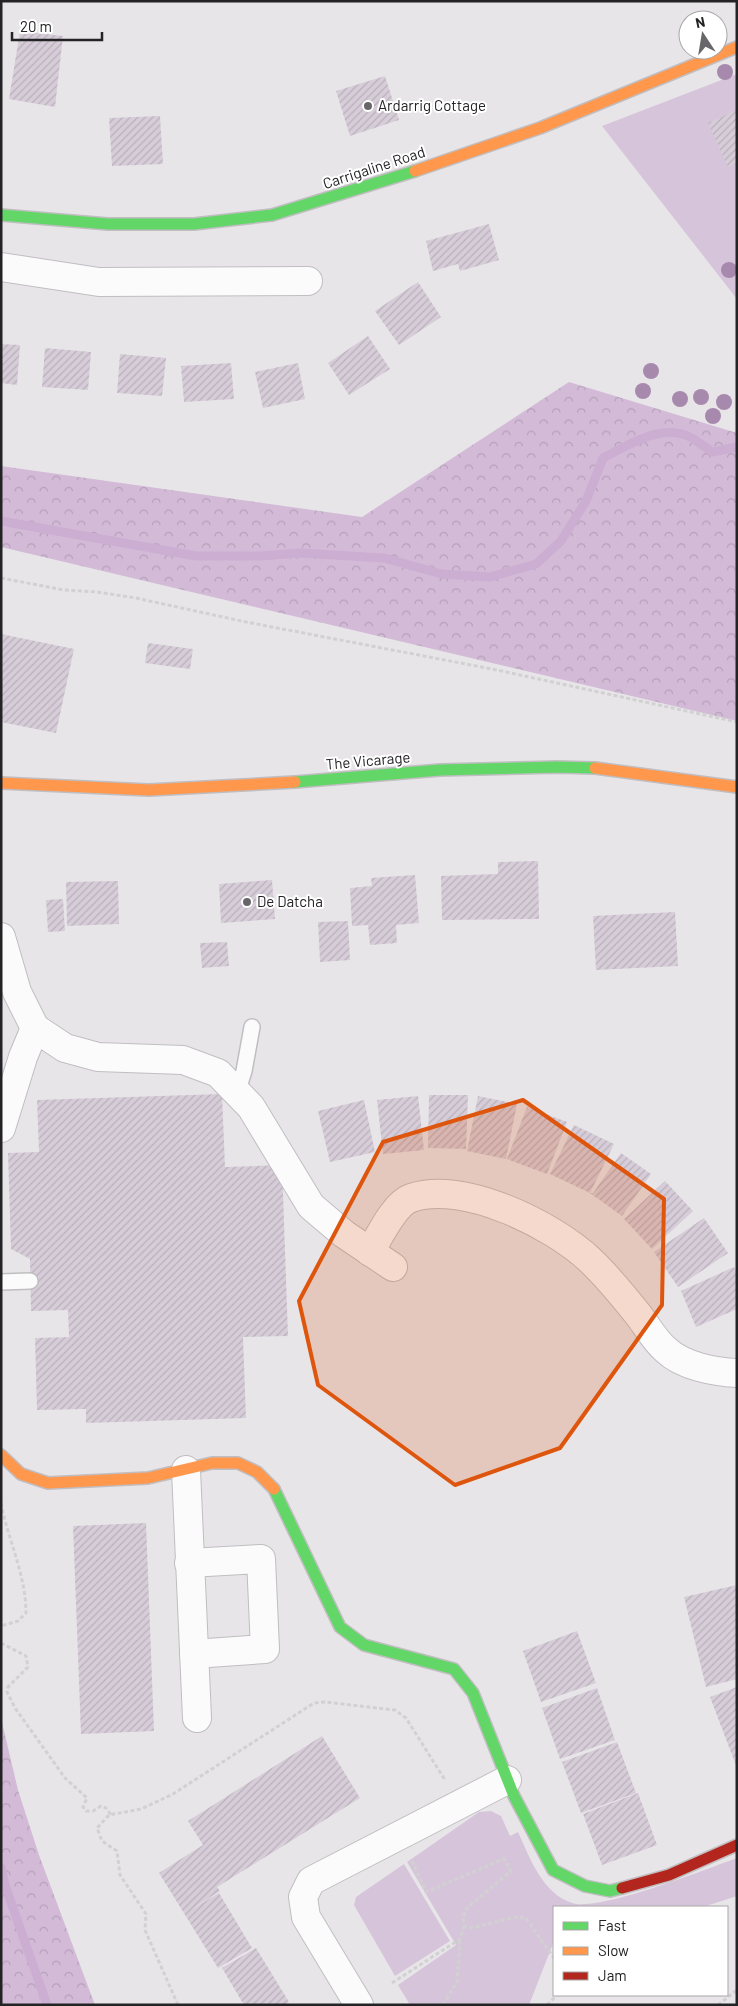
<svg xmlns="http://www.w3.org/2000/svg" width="738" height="2006" font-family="Barlow,sans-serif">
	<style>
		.green { fill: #d6c5da }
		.forest { fill: url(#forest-crowns) }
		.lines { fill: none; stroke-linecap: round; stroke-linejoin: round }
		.stream { stroke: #cdaed3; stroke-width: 9 }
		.building { fill: url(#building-hatch) }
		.lane-casing { stroke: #c0bec1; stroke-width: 18 }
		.street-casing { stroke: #c0bec1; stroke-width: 30 }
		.fast-casing { stroke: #c0bec1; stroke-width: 14 }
		.slow-casing { stroke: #c0bec1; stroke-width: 14 }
		.jam-casing { stroke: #c0bec1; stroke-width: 14 }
		.path { stroke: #d2d1d2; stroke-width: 3; stroke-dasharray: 4 2.5; stroke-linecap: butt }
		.lane { stroke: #fcfbfc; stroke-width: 15 }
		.street { stroke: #fcfbfc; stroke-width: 28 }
		.fast { stroke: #63d668; stroke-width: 11 }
		.slow { stroke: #ff974d; stroke-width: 11 }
		.jam { stroke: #b3261e; stroke-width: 11 }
		.tree { fill: #a789ad }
		.marked { fill: #de560d; fill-opacity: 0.2; stroke: #de560d; stroke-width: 4; stroke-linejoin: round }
		.poi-dot { fill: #686669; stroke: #fff; stroke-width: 2 }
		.labels { text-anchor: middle; stroke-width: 4; stroke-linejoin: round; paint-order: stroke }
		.poi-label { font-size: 15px; fill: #232224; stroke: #fff; text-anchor: start }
		.street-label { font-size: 15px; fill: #232224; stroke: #fff }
	</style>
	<defs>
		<pattern id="forest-crowns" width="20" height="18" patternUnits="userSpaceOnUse" patternTransform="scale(1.25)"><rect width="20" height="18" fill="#d3bbd8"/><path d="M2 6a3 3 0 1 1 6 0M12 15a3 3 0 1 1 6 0" fill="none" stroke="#b5a0b9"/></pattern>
		<pattern id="building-hatch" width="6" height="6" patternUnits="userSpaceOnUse" patternTransform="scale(1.25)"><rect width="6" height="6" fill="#d7cdd9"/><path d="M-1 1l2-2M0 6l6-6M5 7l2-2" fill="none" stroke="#b8b0ba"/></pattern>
	</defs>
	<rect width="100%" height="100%" fill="#e8e5e9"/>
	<g class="green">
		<polygon points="737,74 737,299 602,126"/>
		<path d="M491 1811 501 1816 510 1836 518 1832C530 1858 542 1893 572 1903 599 1912 706 1869 737 1858V1896L703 1907H554V1941L529 2005H410L398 1985 456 1945 407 1862 479 1812Z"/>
		<polygon points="404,1864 450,1941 395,1976 354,1905 356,1897"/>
	</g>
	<g class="forest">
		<polygon points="569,382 737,433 737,721 1,547 1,466 362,517"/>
		<polygon points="1,1718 18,1790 39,1855 95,2005 1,2005"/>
	</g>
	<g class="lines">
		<g class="stream">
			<path d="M1 521 196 556H261L300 553 384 558 442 574 490 577 536 564 561 541 586 501 603 458C628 445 661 423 690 437 698 441 705 448 713 452L737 447"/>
			<polyline points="1,1867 5,1885 47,2005"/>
		</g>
	</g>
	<g class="building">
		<polygon points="20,31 63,36 55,107 9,99"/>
		<polygon points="385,76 399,120 350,136 336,91"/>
		<polygon points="737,110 737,164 728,167 708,123"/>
		<polygon points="160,116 163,164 112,166 109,118"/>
		<polygon points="489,224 499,260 460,271 458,264 433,271 426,241"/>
		<polygon points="418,282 441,317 399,345 375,311"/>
		<polygon points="368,336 390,369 349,395 328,363"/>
		<polygon points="1,344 20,345 17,385 1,383"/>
		<polygon points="45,348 91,352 88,390 42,387"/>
		<polygon points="120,354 166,358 162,396 117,393"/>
		<polygon points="231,363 234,399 184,402 181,366"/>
		<polygon points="298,363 305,399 263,408 255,372"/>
		<polygon points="1,634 74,649 56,733 1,722"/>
		<polygon points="148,643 193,649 190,669 145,663"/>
		<polygon points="538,861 539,919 442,920 441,876 498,874 498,862"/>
		<polygon points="415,875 419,923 396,925 397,943 370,945 368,925 352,926 350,888 372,886 371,878"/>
		<polygon points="272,880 275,919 221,923 219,884"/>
		<polygon points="118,881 119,924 67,926 66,882"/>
		<polygon points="63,899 65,931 48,932 46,900"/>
		<polygon points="675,912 678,966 596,970 593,916"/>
		<polygon points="348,921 350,960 320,962 318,922"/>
		<polygon points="227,942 229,966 202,968 200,943"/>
		<polygon points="222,1094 225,1167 282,1165 288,1336 243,1337 246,1418 86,1423 86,1409 37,1410 35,1338 69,1337 68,1310 31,1311 30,1259 11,1249 8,1153 39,1152 37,1100"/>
		<polygon points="429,1095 468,1095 466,1149 428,1148"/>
		<polygon points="418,1096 424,1150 383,1154 377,1100"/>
		<polygon points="478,1096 517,1104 506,1159 467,1151"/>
		<polygon points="364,1100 375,1152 330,1162 318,1111"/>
		<polygon points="527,1107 567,1122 547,1174 507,1159"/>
		<polygon points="574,1125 614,1144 590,1193 550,1174"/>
		<polygon points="621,1153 651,1174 622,1216 590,1193 593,1193"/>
		<polygon points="665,1181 693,1211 652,1249 624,1219"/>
		<polygon points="704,1218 728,1253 678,1287 654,1252"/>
		<polygon points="734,1267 737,1273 737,1309 696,1327 681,1291"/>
		<polygon points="146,1523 154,1731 81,1734 73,1526"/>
		<polygon points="737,1585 737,1679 706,1687 684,1597"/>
		<polygon points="577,1631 596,1683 541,1702 523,1651"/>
		<polygon points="737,1687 737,1768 710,1697"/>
		<polygon points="597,1688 615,1740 560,1759 542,1708"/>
		<polygon points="322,1736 360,1798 217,1887 220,1891 190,1910 219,1893 252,1948 218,1968 159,1873 203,1845 188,1821"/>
		<polygon points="617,1742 636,1793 581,1813 562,1762"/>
		<polygon points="638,1793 657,1845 602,1865 583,1814"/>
		<polygon points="256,1948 289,2002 285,2005 244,2005 222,1968"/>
	</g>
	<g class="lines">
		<g class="lane-casing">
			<g id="lane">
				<polyline points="237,1093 244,1071 252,1027"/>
				<polyline points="1,1282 30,1281"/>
			</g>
		</g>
		<g class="street-casing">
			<g id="street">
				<polyline points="1,267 99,282 308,281"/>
				<polyline points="1,937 17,992 35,1028 23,1057 1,1128"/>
				<polyline points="35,1028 65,1048 98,1057 183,1060 218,1073 251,1107 311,1206 344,1234 393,1267"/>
				<path d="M370 1252C379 1237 394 1204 411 1198 463 1180 553 1225 590 1260 608 1277 625 1298 640 1317 648 1328 656 1342 666 1350 683 1366 714 1372 737 1373"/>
				<polyline points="186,1470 197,1718"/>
				<polyline points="189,1563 261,1559 265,1649 194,1654"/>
				<polyline points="359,2005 306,1917 303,1897 311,1881 507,1780"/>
			</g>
		</g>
		<g class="fast-casing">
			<g id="fast">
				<polyline points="1,215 108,224 194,224 272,215 415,171"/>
				<polyline points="295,782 440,770 557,767 595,768"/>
				<polyline points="274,1489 340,1627 364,1645 454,1669 473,1693 514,1796 553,1870 585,1886 610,1891 622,1888"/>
			</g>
		</g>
		<g class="slow-casing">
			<g id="slow">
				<polyline points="415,171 540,128 737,47"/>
				<polyline points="595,768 737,787"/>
				<polyline points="1,783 149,790 295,782"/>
				<polyline points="1,1455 21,1474 48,1483 148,1478 212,1463 238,1463 257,1472 274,1489"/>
			</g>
		</g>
		<g class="jam-casing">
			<polyline id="jam" points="622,1888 669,1875 737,1845"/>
		</g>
		<g class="path">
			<polyline points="1,578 64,590 97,592 136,598 246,622 497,670 737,722"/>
			<path d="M1 1503C8 1540 26 1575 26 1613L18 1621 1 1626"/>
			<polyline points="1,1643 26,1656 28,1667 8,1687 7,1692 15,1708 65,1778 87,1798 83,1807 86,1811 93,1811 101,1806 106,1808 111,1815"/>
			<polyline points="412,1861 426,1892 504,1859 511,1871 466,1909 463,1919 464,1926 471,1928 516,1917 526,1918 554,1958"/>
			<polyline points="392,1983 460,1939 464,1926"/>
			<polyline points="178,2005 145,1930 146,1914 120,1875 117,1851 102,1841 97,1828 109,1815 141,1809 173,1794 314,1703 325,1702 395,1710 406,1718 445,1780"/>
			<polyline points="443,2005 457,1982 460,1940"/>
			<polyline points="547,2005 557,1995"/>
			<polyline points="718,2005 737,1990"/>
		</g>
		<use href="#lane" class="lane"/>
		<use href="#street" class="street"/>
		<use href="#fast" class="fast"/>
		<use href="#slow" class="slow"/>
		<use href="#jam" class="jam"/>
	</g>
	<g class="tree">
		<circle cx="725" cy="72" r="8"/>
		<circle cx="729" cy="270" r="8"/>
		<circle cx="651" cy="371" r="8"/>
		<circle cx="643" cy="391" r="8"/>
		<circle cx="701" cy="397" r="8"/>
		<circle cx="680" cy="399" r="8"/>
		<circle cx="724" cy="402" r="8"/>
		<circle cx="713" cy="416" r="8"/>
	</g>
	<path class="marked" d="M523 1100 664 1199 662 1305 560 1448 455 1485 318 1385 299 1301 383 1142Z"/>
	<g class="poi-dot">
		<circle cx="368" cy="106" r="5"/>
		<circle cx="247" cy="902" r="5"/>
	</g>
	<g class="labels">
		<g class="poi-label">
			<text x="378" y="111">Ardarrig Cottage</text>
			<text x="257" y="907">De Datcha</text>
		</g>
		<g class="street-label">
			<text transform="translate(374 168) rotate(-18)" y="5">Carrigaline Road</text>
			<text transform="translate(368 761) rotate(-5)" y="5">The Vicarage</text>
		</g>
	</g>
	<rect width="738" height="2006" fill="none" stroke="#232224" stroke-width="5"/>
	<rect x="553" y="1906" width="175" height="90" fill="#ffffff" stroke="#a7a7a7"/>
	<rect x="563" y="1922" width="25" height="8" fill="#63d668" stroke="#a7a7a7"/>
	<text x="598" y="1931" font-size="15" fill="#232224">Fast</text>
	<rect x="563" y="1947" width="25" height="8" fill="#ff974d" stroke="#a7a7a7"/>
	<text x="598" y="1956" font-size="15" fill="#232224">Slow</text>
	<rect x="563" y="1972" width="25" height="8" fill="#b3261e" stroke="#a7a7a7"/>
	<text x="598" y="1981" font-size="15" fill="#232224">Jam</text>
	<g transform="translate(703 35) rotate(348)"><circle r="24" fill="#ffffff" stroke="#a7a7a7"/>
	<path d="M0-4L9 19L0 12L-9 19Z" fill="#686669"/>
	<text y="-8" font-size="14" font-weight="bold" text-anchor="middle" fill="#232224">N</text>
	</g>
	<path d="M12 32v8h90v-8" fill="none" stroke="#232224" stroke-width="2.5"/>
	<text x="20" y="32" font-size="15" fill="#232224" stroke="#ffffff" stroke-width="4" paint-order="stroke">20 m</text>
</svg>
